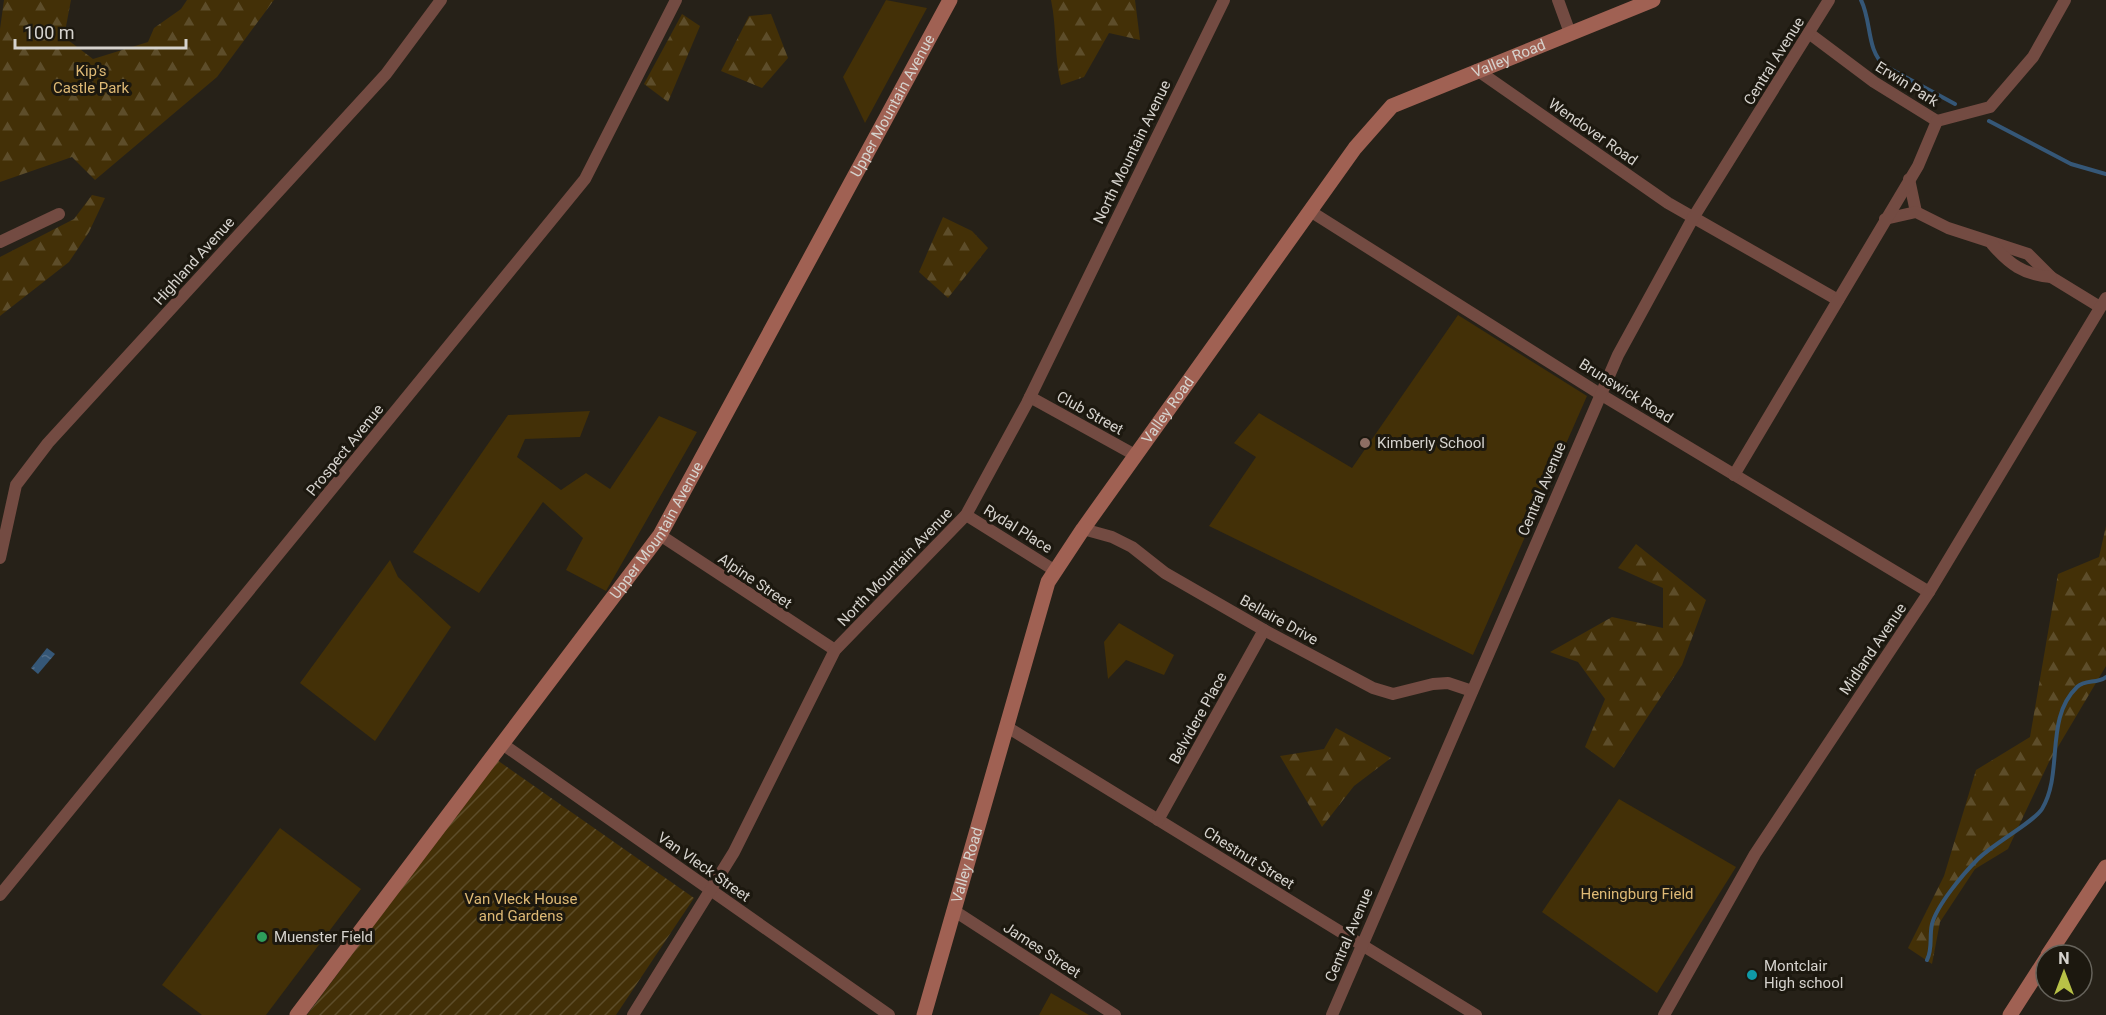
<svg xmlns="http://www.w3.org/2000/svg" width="2106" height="1015" font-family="Roboto,sans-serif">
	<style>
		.green { fill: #433007 }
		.forest { fill: url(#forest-firs) }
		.garden { fill: url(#garden-furrows) }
		.water { fill: url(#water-ripples) }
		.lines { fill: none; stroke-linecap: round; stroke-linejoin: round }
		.stream { stroke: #355777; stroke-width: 4 }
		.street { stroke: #734b42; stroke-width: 12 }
		.secondary { stroke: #a06153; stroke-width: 15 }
		.education-dot { fill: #8d6e63; stroke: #1c180f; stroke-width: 2 }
		.leisure-dot { fill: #2e9e5b; stroke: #1c180f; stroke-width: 2 }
		.culture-dot { fill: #0f9aa8; stroke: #1c180f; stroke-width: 2 }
		.labels { text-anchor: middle; stroke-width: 6; stroke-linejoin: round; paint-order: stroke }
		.street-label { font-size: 15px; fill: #d6d3ce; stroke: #1c180f }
		.park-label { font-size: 15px; fill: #deb975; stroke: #1c180f }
		.poi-label { font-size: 15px; fill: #d6d3ce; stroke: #1c180f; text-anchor: start }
	</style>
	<defs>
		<pattern id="forest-firs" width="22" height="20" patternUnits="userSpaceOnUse" patternTransform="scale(1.5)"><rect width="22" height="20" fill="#433007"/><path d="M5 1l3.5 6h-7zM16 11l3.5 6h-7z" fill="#5d4d2a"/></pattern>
		<pattern id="garden-furrows" width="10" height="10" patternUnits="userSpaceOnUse" patternTransform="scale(1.5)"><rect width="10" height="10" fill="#433007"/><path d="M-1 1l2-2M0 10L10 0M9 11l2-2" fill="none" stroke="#5d4d2a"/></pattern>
		<pattern id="water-ripples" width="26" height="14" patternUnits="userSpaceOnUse" patternTransform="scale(1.5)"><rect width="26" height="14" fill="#355777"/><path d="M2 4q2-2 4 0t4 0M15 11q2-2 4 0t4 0" fill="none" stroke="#526e89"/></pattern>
	</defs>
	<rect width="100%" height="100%" fill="#262118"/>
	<g class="green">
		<polygon points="886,0 927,8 865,123 843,77"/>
		<polygon points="1458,315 1587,396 1473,655 1209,526 1256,457 1234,443 1259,413 1352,468"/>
		<polygon points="590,411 580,437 525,439 517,457 561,490 586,473 610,489 659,416 697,432 606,591 566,570 583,538 543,502 479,593 413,552 508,415"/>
		<polygon points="390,560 398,577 451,627 375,741 300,683"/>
		<polygon points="1119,623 1174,655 1164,675 1126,660 1108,679 1104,642"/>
		<polygon points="1619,799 1736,867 1657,993 1542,912"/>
		<polygon points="280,828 361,889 266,1015 202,1015 162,985"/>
		<polygon points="1051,993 1089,1015 1039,1015"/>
	</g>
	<g class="forest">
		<polygon points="4,0 71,0 64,37 93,59 148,42 154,28 181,9 187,0 274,0 217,77 95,180 72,157 0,182 0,29"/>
		<path d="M1051 0H1135L1140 40 1109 33 1084 77 1061 85C1054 57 1057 28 1051 0Z"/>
		<polygon points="682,14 700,26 668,102 644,84"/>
		<polygon points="771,14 788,58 762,88 721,71 749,16"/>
		<polygon points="92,195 105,198 89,232 69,262 0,316 0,257 74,219"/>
		<polygon points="943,217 972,231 988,248 948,298 919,272"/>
		<polygon points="2106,526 2106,666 2049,762 2008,849 1975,869 1940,922 1932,964 1908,948 1944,876 1976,770 2030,737 2058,574 2099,557"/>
		<polygon points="1636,544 1706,600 1682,665 1614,768 1585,747 1605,699 1578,662 1550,652 1612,617 1663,628 1663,588 1618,568"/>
		<polygon points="1336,728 1391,758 1354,786 1322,827 1280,756 1324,749"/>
	</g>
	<polygon class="garden" points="497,760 694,898 616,1015 307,1015"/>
	<polygon class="water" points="47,648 55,654 38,674 31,668"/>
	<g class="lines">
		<g class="stream">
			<path d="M1861 0C1872 22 1866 50 1885 66L1955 104"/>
			<polyline points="1989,121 2071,164 2106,174"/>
			<path d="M1927 960C1933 948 1929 937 1932 924 1937 905 1963 874 1977 860 1991 845 2034 822 2042 809 2064 772 2044 719 2077 687 2085 679 2097 684 2106 677"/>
		</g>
		<g class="street">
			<polyline points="1558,0 1570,33"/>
			<polyline points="1810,34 1874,82 1937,121"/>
			<polyline points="1477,70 1668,203 1838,300"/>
			<polyline points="1937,121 1990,107 2033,57 2065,0"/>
			<polyline points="1909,179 1916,212"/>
			<polyline points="1310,211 1600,394 1929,592"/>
			<polyline points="1885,219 1916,212 1948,228 2028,254 2051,277 2100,307"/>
			<polyline points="0,242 59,214"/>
			<path d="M1992 244C2009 264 2024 275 2051 277"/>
			<polyline points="1030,397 1135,455"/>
			<polyline points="1734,475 1918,166 1937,121"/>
			<polyline points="966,515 1054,570"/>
			<polyline points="1083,529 1112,537 1132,547 1165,573 1264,630 1373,688 1393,694 1433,684 1448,683 1472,691"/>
			<polyline points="660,535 835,650"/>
			<polyline points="0,558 16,485 48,443 386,74 441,0"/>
			<polyline points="1007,727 1476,1015"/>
			<polyline points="501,743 889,1015"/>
			<polyline points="1158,820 1264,630"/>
			<polyline points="0,895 585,179 676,0"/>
			<polyline points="953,910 1115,1015"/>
			<polyline points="633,1015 734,852 835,650 966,515 1027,403 1224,0"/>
			<polyline points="1332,1015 1618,355 1693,218 1829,0"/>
			<polyline points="1664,1015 1755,854 1929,592 2106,298"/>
		</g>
		<g class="secondary">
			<polyline points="2048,955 2106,867"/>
			<path id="s1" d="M297 1015 660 535 950 0"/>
			<path id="s2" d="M924 1015 1048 582 1083 529 1355 148 1392 106 1653 0"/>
			<polyline points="2010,1015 2046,959"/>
		</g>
	</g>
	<circle class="education-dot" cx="1365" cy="443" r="6"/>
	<circle class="leisure-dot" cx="262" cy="937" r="6"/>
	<circle class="culture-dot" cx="1752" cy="975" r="6"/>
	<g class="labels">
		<g class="street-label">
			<text dy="5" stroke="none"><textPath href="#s2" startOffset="1164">Valley Road</textPath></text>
			<text transform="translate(1774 61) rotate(-58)" y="5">Central Avenue</text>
			<text transform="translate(1907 84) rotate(32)" y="5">Erwin Park</text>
			<text dy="5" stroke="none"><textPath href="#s1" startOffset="1090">Upper Mountain Avenue</textPath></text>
			<text transform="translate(1593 132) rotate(35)" y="5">Wendover Road</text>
			<text transform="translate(1132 152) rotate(-64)" y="5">North Mountain Avenue</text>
			<text transform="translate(194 261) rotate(-48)" y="5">Highland Avenue</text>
			<text transform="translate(1626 391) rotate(32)" y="5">Brunswick Road</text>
			<text dy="5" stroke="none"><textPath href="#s2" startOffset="660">Valley Road</textPath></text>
			<text transform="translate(1090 413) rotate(29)" y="5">Club Street</text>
			<text transform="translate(345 450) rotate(-51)" y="5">Prospect Avenue</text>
			<text transform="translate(1542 489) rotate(-67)" y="5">Central Avenue</text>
			<text dy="5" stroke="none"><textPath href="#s1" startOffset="604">Upper Mountain Avenue</textPath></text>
			<text transform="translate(1018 529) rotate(32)" y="5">Rydal Place</text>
			<text transform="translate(895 567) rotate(-46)" y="5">North Mountain Avenue</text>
			<text transform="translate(755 581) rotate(34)" y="5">Alpine Street</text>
			<text transform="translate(1279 620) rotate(29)" y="5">Bellaire Drive</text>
			<text transform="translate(1873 649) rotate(-56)" y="5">Midland Avenue</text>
			<text transform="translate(1198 718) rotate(-61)" y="5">Belvidere Place</text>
			<text transform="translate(1249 858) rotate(32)" y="5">Chestnut Street</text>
			<text dy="5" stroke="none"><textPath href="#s2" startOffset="156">Valley Road</textPath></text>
			<text transform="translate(704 867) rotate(35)" y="5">Van Vleck Street</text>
			<text transform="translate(1349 935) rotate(-67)" y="5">Central Avenue</text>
			<text transform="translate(1042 950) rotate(33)" y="5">James Street</text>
		</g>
		<g class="park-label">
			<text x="91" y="76">Kip's<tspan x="91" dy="17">Castle Park</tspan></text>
			<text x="1637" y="899">Heningburg Field</text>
			<text x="521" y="904">Van Vleck House<tspan x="521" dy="17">and Gardens</tspan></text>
		</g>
		<g class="poi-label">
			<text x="1377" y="448">Kimberly School</text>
			<text x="274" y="942">Muenster Field</text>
			<text x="1764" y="971">Montclair<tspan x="1764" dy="17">High school</tspan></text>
		</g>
	</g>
	<g transform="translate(2064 973)"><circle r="28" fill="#1c180f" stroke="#66635b" stroke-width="1.5"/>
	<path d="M0-4.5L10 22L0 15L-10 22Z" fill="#b8c147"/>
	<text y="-9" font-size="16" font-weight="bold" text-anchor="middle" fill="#d6d3ce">N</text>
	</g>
	<path d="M15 39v9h171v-9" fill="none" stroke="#d6d3ce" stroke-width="3"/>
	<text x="24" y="39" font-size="18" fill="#d6d3ce" stroke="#1c180f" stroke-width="4.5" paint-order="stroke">100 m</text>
</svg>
